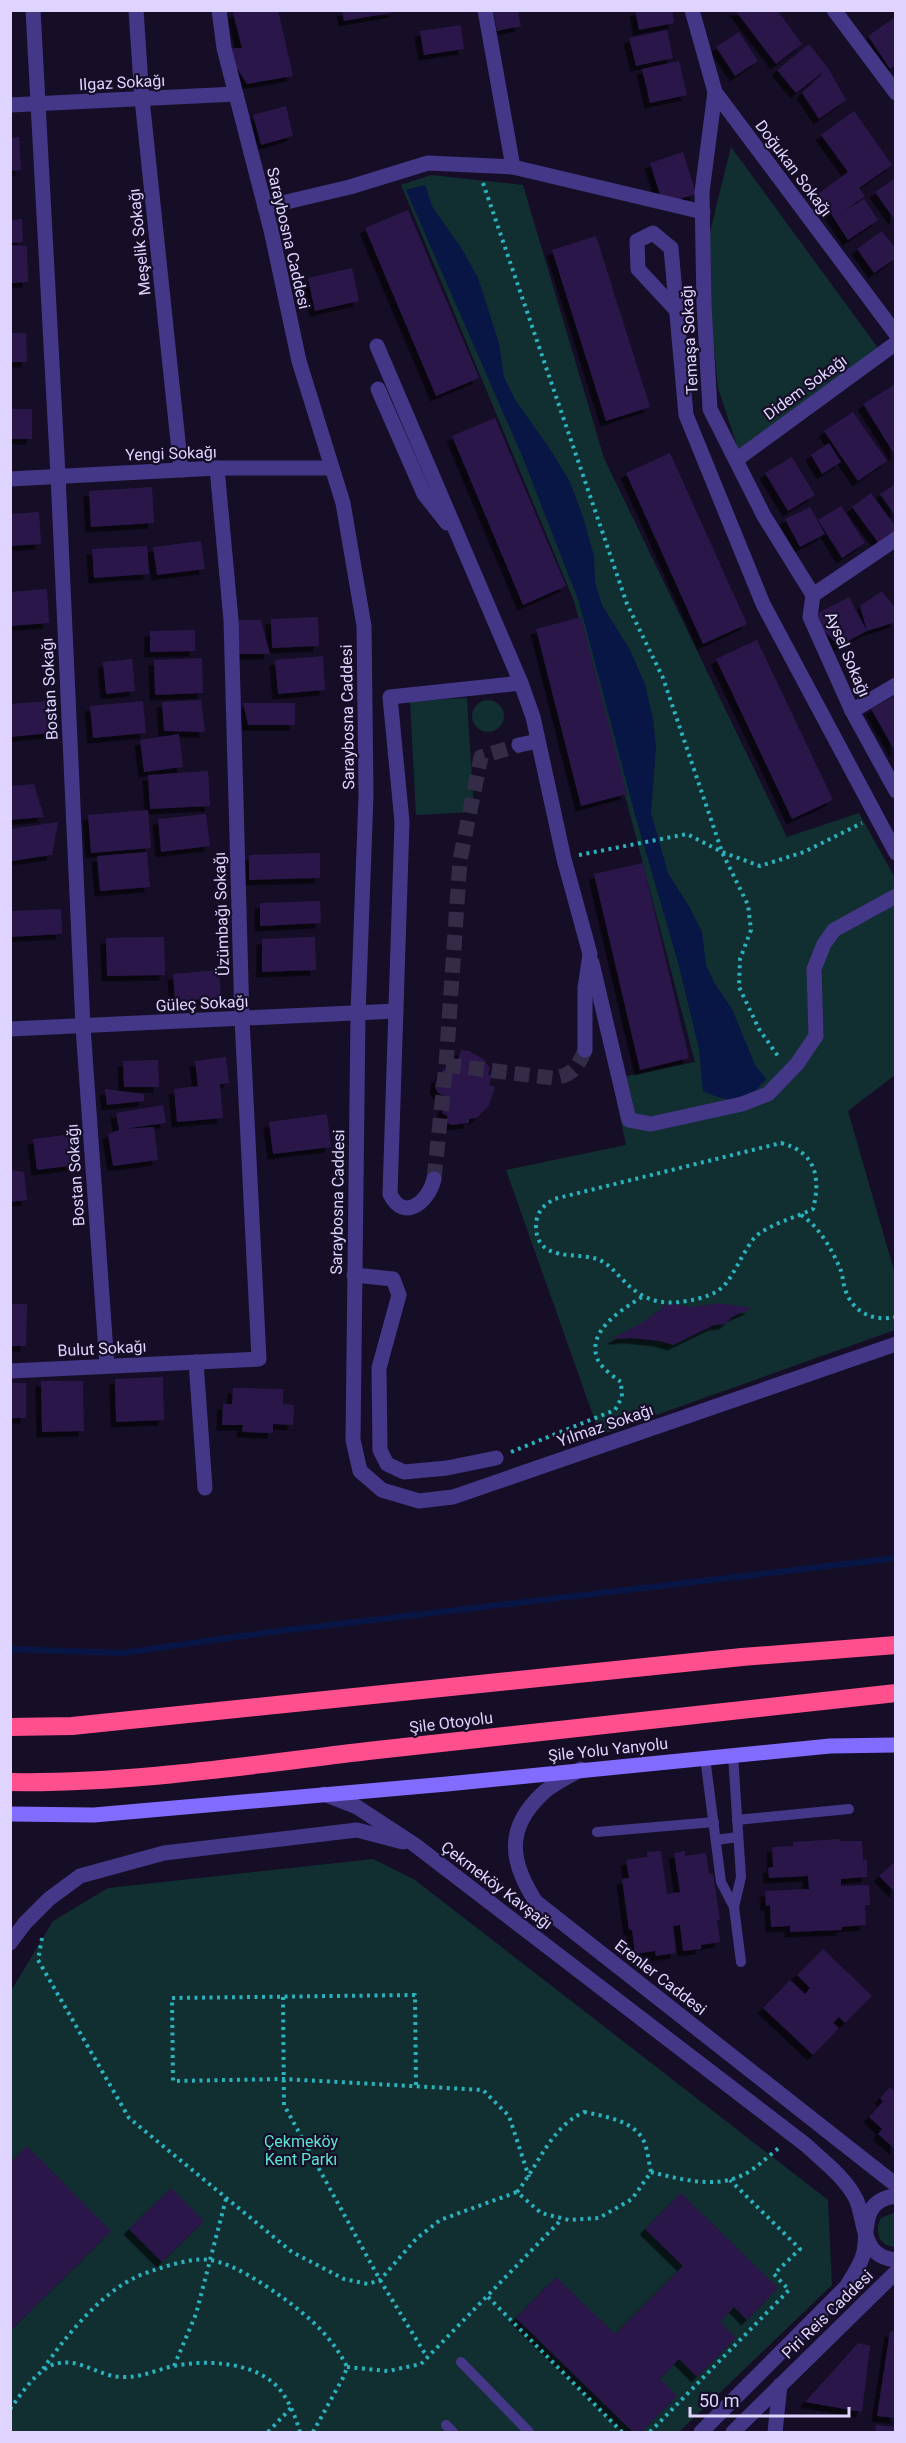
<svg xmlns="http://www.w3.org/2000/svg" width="906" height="2443" font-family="Roboto,sans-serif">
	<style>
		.green { fill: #112e31 }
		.water { fill: #081646 }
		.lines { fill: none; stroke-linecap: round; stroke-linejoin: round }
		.stream { stroke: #081646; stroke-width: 6 }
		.building { fill: #291948; filter: url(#shadow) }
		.street-tunnel { stroke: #342c47; stroke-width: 15; stroke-dasharray: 15 8; stroke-linecap: butt }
		.path { stroke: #2ab2bd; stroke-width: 4; stroke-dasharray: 3 4.5; stroke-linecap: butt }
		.lane { stroke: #453787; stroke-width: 10 }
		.street { stroke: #453787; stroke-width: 15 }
		.secondary { stroke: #826bff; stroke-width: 15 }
		.highway { stroke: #ff4f8c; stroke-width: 18 }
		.labels { text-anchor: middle; stroke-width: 4.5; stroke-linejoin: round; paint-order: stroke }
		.street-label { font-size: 16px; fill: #dfd4ff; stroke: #160e27 }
		.park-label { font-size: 16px; fill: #5be4d4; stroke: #160e27 }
	</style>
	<defs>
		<filter id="shadow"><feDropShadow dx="-5.5" dy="5.5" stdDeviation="0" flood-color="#0009"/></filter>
	</defs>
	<rect width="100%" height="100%" fill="#160e27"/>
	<g class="green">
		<polygon points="731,147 881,352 739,452 718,388 705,252"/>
		<polygon points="431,175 523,185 604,458 787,837 859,813 895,878 895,1075 848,1111 895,1274 895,1330 600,1435 506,1170 626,1145 612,1079 695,1062 574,601 401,185"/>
		<polygon points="467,698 474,812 416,815 410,701"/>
		<circle cx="488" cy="716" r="16"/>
		<polygon points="373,1859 415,1880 828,2200 832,2285 679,2432 11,2432 11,1991 53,1921 108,1888"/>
		<path d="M895 2212V2247C879 2246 874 2232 881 2218Z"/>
	</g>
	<path class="water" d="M425 185 433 208 462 249 478 278 499 343 504 377 516 401 550 449 570 482 583 517 594 556 595 582 602 605 630 650 645 684 653 719 656 748 651 813 668 873 690 908 702 932 706 965 715 984 732 1009 755 1065 766 1079C745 1105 732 1104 703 1091L699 1049 679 966 634 811 579 602 523 458 406 190Z"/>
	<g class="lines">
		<polyline class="stream" points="10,1649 122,1653 271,1632 896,1558"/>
	</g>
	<g class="building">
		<polygon points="242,10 278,10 293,76 247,84 224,48 242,48 233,13"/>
		<polygon points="342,10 395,10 395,12 344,21"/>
		<polygon points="493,10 518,10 521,26 497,31"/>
		<polygon points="635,10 672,10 674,23 639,30"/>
		<polygon points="735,10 783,10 774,18 780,14 802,44 776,64"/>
		<polygon points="894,18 896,21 896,65 890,69 868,36"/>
		<polygon points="461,25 464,49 424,55 420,31"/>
		<polygon points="667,30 673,58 636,66 629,38"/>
		<polygon points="739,32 758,61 735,76 716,47"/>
		<polygon points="809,44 828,68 846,100 819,119 802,93 826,70 796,93 777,70"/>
		<polygon points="679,61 687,95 650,103 642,69"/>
		<polygon points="286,106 293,136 261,145 253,115"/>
		<polygon points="854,111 892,165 859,188 865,196 844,211 864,199 878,220 848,240 818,194 848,172 821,135"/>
		<polygon points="19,137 21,170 10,171 10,138"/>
		<polygon points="683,152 696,194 663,204 650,163"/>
		<polygon points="896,178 896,218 894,219 875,192"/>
		<polygon points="408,210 479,378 436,396 365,228"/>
		<polygon points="22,219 23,242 10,243 10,220"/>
		<polygon points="882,231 896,249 896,258 874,273 857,249"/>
		<polygon points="596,236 650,407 606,421 552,250"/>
		<polygon points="10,245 27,246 28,282 10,283"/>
		<polygon points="352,268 359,301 315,311 308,278"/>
		<polygon points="10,333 26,333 27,362 10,362"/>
		<polygon points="896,384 896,457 863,404"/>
		<rect x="10" y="409" width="22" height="30"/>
		<polygon points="853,412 887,461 858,481 824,431"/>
		<polygon points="495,418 566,586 523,605 452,436"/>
		<polygon points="829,443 841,462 822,474 811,455"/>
		<polygon points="670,453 747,624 703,644 626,473"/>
		<polygon points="792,457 815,495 788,511 765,473"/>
		<polygon points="896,484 896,517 880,494"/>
		<polygon points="152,487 154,523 91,527 89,491"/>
		<polygon points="871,493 896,527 896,533 880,545 852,507"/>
		<polygon points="841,506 865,543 842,558 818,520"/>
		<polygon points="810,507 825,534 800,547 785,519"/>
		<polygon points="39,512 41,544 10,546 10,514"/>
		<polygon points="201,541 205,569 157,575 153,547"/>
		<polygon points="147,546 149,574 94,578 92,549"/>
		<polygon points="47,589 49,623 11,626 10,592"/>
		<polygon points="882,591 896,609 896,622 867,631 860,606"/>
		<polygon points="849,597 867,631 839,646 810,617"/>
		<polygon points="318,617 319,646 272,648 271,619"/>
		<polygon points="581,617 627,794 581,806 536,629"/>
		<polygon points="231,620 261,620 270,654 231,654"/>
		<polygon points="195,630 195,651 150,652 150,631"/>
		<polygon points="757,640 833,800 792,819 716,659"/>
		<polygon points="323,656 325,690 278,694 275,660"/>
		<polygon points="202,658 203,693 155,695 154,660"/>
		<polygon points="132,659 135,691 106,694 103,662"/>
		<polygon points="896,695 896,753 871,709"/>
		<polygon points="201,700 205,732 164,731 162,702"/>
		<polygon points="49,701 52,733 10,737 10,704"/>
		<polygon points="143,701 146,733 93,738 90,706"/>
		<polygon points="243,703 295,703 295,725 248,725"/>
		<polygon points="179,734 183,767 144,772 140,740"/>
		<polygon points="208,771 210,806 150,809 148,775"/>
		<polygon points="34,784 44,817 10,820 10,786"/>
		<polygon points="148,810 151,848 91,853 88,815"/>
		<polygon points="206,814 210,846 161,852 158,819"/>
		<polygon points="58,822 52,855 12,861 10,829"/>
		<polygon points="147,852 150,887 100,891 97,856"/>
		<polygon points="320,853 320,878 249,880 249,855"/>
		<polygon points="643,863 689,1058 640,1070 594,874"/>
		<polygon points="320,901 321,923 260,926 260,903"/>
		<polygon points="61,909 62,934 10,937 10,911"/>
		<polygon points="164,937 165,975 107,976 106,938"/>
		<polygon points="315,937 316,970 262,972 262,939"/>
		<polygon points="219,970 221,998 175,1001 173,974"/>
		<polygon points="461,1050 469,1051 483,1059 490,1068 488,1074 492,1076 489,1085 495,1087 489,1105 477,1118 469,1119 469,1123 452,1125 445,1122 448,1116 442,1113 448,1097 438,1093 435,1087 436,1080 443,1070 451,1064 456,1065"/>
		<polygon points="226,1057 229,1083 220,1084 223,1118 177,1122 174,1089 198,1086 195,1061"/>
		<polygon points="158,1060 159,1087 124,1087 123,1061"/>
		<polygon points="105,1089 144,1094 144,1101 107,1105"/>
		<polygon points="163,1105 166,1123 123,1129 154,1127 158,1160 113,1166 108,1134 119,1130 116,1113"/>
		<polygon points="327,1114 331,1147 273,1154 269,1122"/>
		<polygon points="73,1134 77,1165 37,1170 33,1139"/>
		<polygon points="10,1170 24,1172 27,1200 10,1202"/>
		<polygon points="719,1303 752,1308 732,1317 725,1324 714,1325 673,1345 660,1341 631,1338 611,1339 638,1325 660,1310 664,1305 676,1304 691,1307"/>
		<polygon points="10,1304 27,1304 26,1346 10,1346"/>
		<polygon points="163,1377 164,1420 116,1422 115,1379"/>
		<polygon points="41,1381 83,1381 84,1431 42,1432"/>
		<rect x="10" y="1383" width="16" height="35"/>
		<polygon points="233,1388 283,1389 283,1404 294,1405 293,1425 273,1424 273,1433 242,1432 243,1425 222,1425 223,1404 232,1404"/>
		<polygon points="840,1839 840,1841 862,1841 863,1860 867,1860 867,1877 841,1879 841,1886 869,1885 870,1905 865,1905 866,1925 842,1927 842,1930 790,1932 790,1926 771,1927 770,1905 766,1906 765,1891 809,1889 808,1876 769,1878 768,1868 773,1867 772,1847 793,1846 793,1842"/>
		<polygon points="661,1851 667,1894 680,1892 674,1853 685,1851 685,1856 706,1853 709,1874 713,1874 720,1920 717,1920 720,1942 701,1945 701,1949 683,1951 680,1925 673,1926 676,1953 656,1956 655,1951 635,1954 632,1930 629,1930 622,1879 629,1878 626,1860 647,1857 647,1852"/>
		<polygon points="896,1861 896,1893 879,1876"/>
		<polygon points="823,1949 872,1996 845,2023 839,2017 833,2023 839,2028 813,2055 763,2008 790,1980 805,1994 810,1988 797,1975"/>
		<polygon points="890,2087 896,2093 896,2150 878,2134 882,2129 869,2117 883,2101 880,2098"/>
		<polygon points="27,2146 111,2231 10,2331 10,2163"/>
		<polygon points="171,2188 204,2221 162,2262 129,2229"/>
		<polygon points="681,2193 778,2288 747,2320 734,2307 720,2322 736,2338 697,2377 679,2359 660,2379 677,2396 641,2432 633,2432 516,2318 556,2277 615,2334 683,2266 645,2229"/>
		<polygon points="890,2331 896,2332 896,2418 877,2416"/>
		<polygon points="858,2343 870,2346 862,2412 805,2402"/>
		<polygon points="876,2425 896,2427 896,2432 875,2432"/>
	</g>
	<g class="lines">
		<g class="street-tunnel">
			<path d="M446 1065 553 1078C572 1076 578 1067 585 1050"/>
			<polyline points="434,1179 446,1065 460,860 481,757 519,745"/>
		</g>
		<g class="path">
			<polyline points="483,183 627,604 663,678 722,852 748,905 751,930 740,959 739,987 759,1029 780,1059"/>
			<polyline points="579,855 687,834 722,852 760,866 804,852 862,823"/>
			<path d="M781 1143C816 1152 821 1178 813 1209 795 1218 772 1223 756 1236 751 1241 747 1249 743 1255 726 1286 724 1294 687 1301 659 1306 641 1299 622 1279 614 1271 608 1263 597 1259 575 1252 537 1262 536 1227 536 1212 543 1206 554 1199Z"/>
			<path d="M801 1215C819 1226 833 1251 841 1271 843 1277 843 1283 845 1289 852 1312 873 1322 896 1317"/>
			<path d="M511 1452 615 1410 622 1397 621 1382C613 1376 601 1368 597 1358 587 1330 623 1309 642 1297"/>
			<polyline points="42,1938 38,1960 129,2118 292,2252 344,2279 368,2284 380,2280 416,2239 440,2220 517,2192"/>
			<polyline points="283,1997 284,2105 380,2280 427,2357"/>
			<polyline points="416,2085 415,1995 172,1998 173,2081 284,2079 483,2090 509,2116 529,2177"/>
			<path d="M584 2112C604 2116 637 2121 645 2144 648 2153 649 2163 651 2172L632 2199 599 2218 569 2220 541 2213 517 2192C539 2164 551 2127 584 2112Z"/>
			<path d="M651 2172C680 2179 714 2189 743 2175 756 2169 768 2156 780 2147"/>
			<polyline points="488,2297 622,2432"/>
			<polyline points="174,2366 196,2314 226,2199"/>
			<polyline points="347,2367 388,2371 421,2364 562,2219"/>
			<path d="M43 2369C65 2337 100 2294 136 2277 147 2272 158 2269 170 2265 183 2262 197 2258 210 2260 234 2264 260 2282 279 2295 307 2315 332 2336 347 2367L344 2376 313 2432"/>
			<path d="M10 2409C22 2393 39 2366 59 2363 81 2359 99 2376 121 2377 141 2378 155 2370 174 2366 207 2359 259 2362 281 2391 290 2403 296 2418 300 2432"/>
			<polyline points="268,2432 291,2408"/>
			<polyline points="650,2432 789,2290 774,2274 800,2249 730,2180"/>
		</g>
		<g class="lane">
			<polyline points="733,1755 741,1877 734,1907"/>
			<polyline points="705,1757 721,1882 734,1907 741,1962"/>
			<polyline points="737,1820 849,1809"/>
			<polyline points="597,1832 714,1822"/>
			<polyline points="716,1840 738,1837"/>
			<polyline points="461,2362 529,2432"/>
			<polyline points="446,2425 453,2432"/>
		</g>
		<g class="street">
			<polyline points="33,10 58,475 83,1027 107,1366"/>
			<polyline points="136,10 142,99 181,470"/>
			<polyline points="219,10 224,48 271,230 299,361 343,503 364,626 366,795 358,1014 353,1440 360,1471 382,1490 419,1501 453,1497 896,1344"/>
			<polyline points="485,10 513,167 703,212"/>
			<polyline points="692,10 715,92 896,334"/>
			<polyline points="834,10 896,93"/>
			<polyline points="715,92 702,192 704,305 710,409 764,516 813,595"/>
			<polyline points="10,105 236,94"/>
			<polyline points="265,207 350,187 428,163 513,167"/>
			<polyline points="677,311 638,269 637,241 653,233 671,248 686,415 763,604 896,853"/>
			<polyline points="377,346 521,683 533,717 564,859 590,954 585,988 585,1050"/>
			<polyline points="378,389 424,494 447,523"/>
			<polyline points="736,460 896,343"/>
			<polyline points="10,479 217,468 332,468"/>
			<polyline points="813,595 810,617 852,711 896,685"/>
			<polyline points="813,595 896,539"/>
			<polyline points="852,711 896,791"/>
			<polyline points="519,745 538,741"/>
			<polyline points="592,963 629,1120 651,1124 742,1104 768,1094 797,1064 816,1036 814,969 824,944 834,930 896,896"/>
			<polyline points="10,1029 396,1011"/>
			<path d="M434 1179C429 1201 404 1223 390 1194L402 822 390 697 521 683"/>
			<polyline points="354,1275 393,1279 399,1295 379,1368 380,1450 387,1464 404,1472 447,1468 496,1458"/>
			<polyline points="196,1362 205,1488"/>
			<polyline points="10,1371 259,1359 242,1019 231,620 217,468"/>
			<path d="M581 1769C569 1777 552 1784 542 1794 505 1829 510 1862 536 1902L896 2185"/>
			<path d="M324 1794 357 1807 415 1845 806 2145C823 2161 845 2177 856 2199 863 2214 862 2234 872 2248 877 2255 886 2259 896 2260"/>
			<polyline points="10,1943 25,1923 49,1899 80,1876 164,1853 357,1830 403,1842"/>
			<path d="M701 2432 847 2286C853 2275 861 2265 864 2252 868 2228 861 2200 896 2196"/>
			<polyline points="733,2432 896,2272"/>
			<polyline points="775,2432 780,2385"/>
		</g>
		<polyline class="secondary" points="10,1814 94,1815 447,1784 830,1746 896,1745"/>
		<g class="highway">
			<polyline points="10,1727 72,1726 742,1657 896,1645"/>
			<path d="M10 1782C129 1784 250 1765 368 1751 543 1731 719 1711 896 1693"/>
		</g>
	</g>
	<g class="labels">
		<g class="street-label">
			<text transform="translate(122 82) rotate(-3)" y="6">Ilgaz Sokağı</text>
			<text transform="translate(794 168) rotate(53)" y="6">Doğukan Sokağı</text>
			<text transform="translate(289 238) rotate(77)" y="6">Saraybosna Caddesi</text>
			<text transform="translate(139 242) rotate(-96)" y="6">Meşelik Sokağı</text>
			<text transform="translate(689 340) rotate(-93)" y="6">Temaşa Sokağı</text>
			<text transform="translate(805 387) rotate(-36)" y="6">Didem Sokağı</text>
			<text transform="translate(171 453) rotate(-2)" y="6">Yengi Sokağı</text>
			<text transform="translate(848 654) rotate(67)" y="6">Aysel Sokağı</text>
			<text transform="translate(49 689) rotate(-93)" y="6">Bostan Sokağı</text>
			<text transform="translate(347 717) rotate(-91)" y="6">Saraybosna Caddesi</text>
			<text transform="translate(221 914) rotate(-92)" y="6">Üzümbağı Sokağı</text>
			<text transform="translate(202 1003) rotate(-3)" y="6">Güleç Sokağı</text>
			<text transform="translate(75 1175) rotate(-94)" y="6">Bostan Sokağı</text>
			<text transform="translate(337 1202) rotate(-89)" y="6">Saraybosna Caddesi</text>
			<text transform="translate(102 1348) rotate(-3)" y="6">Bulut Sokağı</text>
			<text transform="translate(605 1425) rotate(-19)" y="6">Yılmaz Sokağı</text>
			<text transform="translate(451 1722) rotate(-7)" y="6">Şile Otoyolu</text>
			<text transform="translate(608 1749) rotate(-6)" y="6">Şile Yolu Yanyolu</text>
			<text transform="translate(497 1885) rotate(37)" y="6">Çekmeköy Kavşağı</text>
			<text transform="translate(661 1977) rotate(38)" y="6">Erenler Caddesi</text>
			<text transform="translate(827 2314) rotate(-44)" y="6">Piri Reis Caddesi</text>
		</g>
		<g class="park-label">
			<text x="301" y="2147">Çekmeköy<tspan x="301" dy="18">Kent Parkı</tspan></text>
		</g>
	</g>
	<rect width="906" height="2443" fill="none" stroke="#dfd4ff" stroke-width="24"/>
	<path d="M690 2407v9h159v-9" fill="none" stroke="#dfd4ff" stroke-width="3"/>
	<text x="699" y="2407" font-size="18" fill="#dfd4ff" stroke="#160e27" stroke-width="4.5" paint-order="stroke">50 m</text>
</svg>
